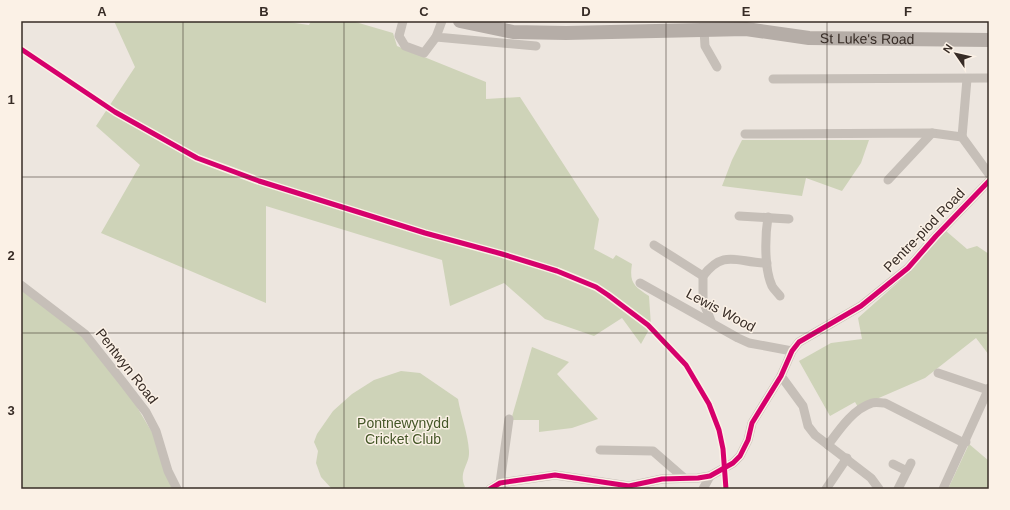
<svg xmlns="http://www.w3.org/2000/svg" width="1010" height="510" font-family="Helvetica,sans-serif">
	<style>
		.green { fill: #ced3b8 }
		.lines { fill: none; stroke-linecap: round; stroke-linejoin: round }
		.street { stroke: #c6bfb8; stroke-width: 9 }
		.primary { stroke: #b5ada7; stroke-width: 14 }
		.cycleway-casing { stroke: #fbf1e6; stroke-width: 8 }
		.cycleway { stroke: #d6006c; stroke-width: 5 }
		.grid { fill: none; stroke: #372c26; stroke-width: 1; stroke-opacity: 0.55 }
		.labels { text-anchor: middle; stroke-width: 3; stroke-linejoin: round; paint-order: stroke }
		.street-label { font-size: 14px; fill: #372c26; stroke: #fbf1e6 }
		.park-label { font-size: 14px; fill: #455728; stroke: #fbf1e6 }
		.neatline { fill: none; stroke: #372c26; stroke-width: 1.5 }
		.grid-label { font-size: 13px; text-anchor: middle; font-weight: bold; fill: #372c26 }
	</style>
	<rect width="100%" height="100%" fill="#ede6df"/>
	<g class="green">
		<path d="M114 21H281L309 25 311 21H352L393 33 397 46 486 82V99L520 97 599 219 594 249 613 259 616 255 632 264C629 283 634 286 649 296L651 326 641 344 622 318 594 336 545 319 504 283 450 306 442 260 266 206V303L101 233 140 165 96 126 135 67Z"/>
		<polygon points="742,140 869,140 861,163 842,191 806,178 802,196 722,186 732,160"/>
		<polygon points="946,231 967,249 977,246 989,254 989,355 976,338 925,378 858,407 855,402 830,416 799,361 831,343 862,339 858,318 913,269"/>
		<polygon points="21,289 81,335 131,397 153,434 172,489 21,489"/>
		<polygon points="532,347 569,362 557,374 598,419 572,428 539,432 539,420 511,420"/>
		<path d="M401 371 420 373 458 399C461 416 468 434 469 451 470 465 458 471 465 487L461 489H332L321 477 316 463 318 451 314 442 317 434 333 411 352 394 374 380Z"/>
		<polygon points="969,444 989,461 989,489 948,489"/>
	</g>
	<g class="lines">
		<g class="street">
			<polyline points="403,21 399,36 405,46 424,53 436,37"/>
			<polyline points="442,21 436,37 536,46"/>
			<polyline points="704,30 705,46 717,67"/>
			<polyline points="773,79 989,78"/>
			<polyline points="745,134 932,133 962,137"/>
			<polyline points="962,137 967,79"/>
			<polyline points="962,137 989,174"/>
			<polyline points="888,180 932,133"/>
			<polyline points="739,216 789,219"/>
			<path d="M768 217C765 236 764 269 772 286 774 290 778 293 780 296"/>
			<path d="M654 245 703 276C724 248 738 263 767 263"/>
			<polyline points="703,276 703,301 711,321"/>
			<polyline points="640,283 738,338 749,343 792,351"/>
			<polyline points="21,285 85,334 123,382 146,412 156,431 168,471 177,489"/>
			<polyline points="938,373 988,390"/>
			<polyline points="781,376 803,406 808,426 815,435 871,478 879,489"/>
			<path d="M828 445C839 430 853 409 872 403 876 402 881 403 885 403L962 442H966"/>
			<polyline points="600,450 653,451 684,478"/>
			<polyline points="893,464 907,471"/>
			<polyline points="500,483 509,419"/>
			<polyline points="490,489 500,483 555,475 629,486 662,479 698,478 710,476 733,463 740,456 748,440 752,423 781,376 792,351 799,342 861,306 908,268 936,236 989,181"/>
			<polyline points="703,489 710,476"/>
			<polyline points="826,489 847,458"/>
			<polyline points="898,489 911,463"/>
			<polyline points="943,489 989,388"/>
		</g>
		<path class="primary" id="s1" d="M460 21 513 32 566 33 746 29 809 38 989 40"/>
		<g class="cycleway-casing">
			<g id="cycleway">
				<polyline points="21,49 115,112 197,158 259,181 425,233 502,254 557,271 596,287 608,295 648,325 686,365 709,404 719,430 723,449 726,489"/>
				<polyline points="490,489 500,483 555,475 629,486 662,479 698,478 710,476 733,463 740,456 748,440 752,423 781,376 792,351 799,342 861,306 908,268 936,236 989,181"/>
			</g>
		</g>
		<use href="#cycleway" class="cycleway"/>
	</g>
	<path class="grid" d="M183 21V489M344 21V489M505 21V489M666 21V489M827 21V489M21 177H989M21 333H989"/>
	<g class="labels">
		<g class="street-label">
			<text dy="5" stroke="none"><textPath href="#s1" startOffset="409">St Luke's Road</textPath></text>
			<text transform="translate(924 230) rotate(-46)" y="5">Pentre-piod Road</text>
			<text transform="translate(721 310) rotate(28)" y="5">Lewis Wood</text>
			<text transform="translate(127 366) rotate(52)" y="5">Pentwyn Road</text>
		</g>
		<g class="park-label">
			<text x="403" y="428">Pontnewynydd<tspan x="403" dy="16">Cricket Club</tspan></text>
		</g>
	</g>
	<rect width="1010" height="510" fill="none" stroke="#fbf1e6" stroke-width="44"/>
	<g transform="translate(956 54) rotate(304)" stroke="#fbf1e6" stroke-width="3" paint-order="stroke">
	<path d="M0-3L7 15L0 10L-7 15Z" fill="#372c26"/>
	<text y="-6" font-size="11" font-weight="bold" text-anchor="middle" fill="#372c26">N</text>
	</g>
	<rect x="22" y="22" width="966" height="466" class="neatline"/>
	<g class="grid-label">
		<text x="102" y="16">A</text>
		<text x="264" y="16">B</text>
		<text x="424" y="16">C</text>
		<text x="586" y="16">D</text>
		<text x="746" y="16">E</text>
		<text x="908" y="16">F</text>
		<text x="11" y="104">1</text>
		<text x="11" y="260">2</text>
		<text x="11" y="415">3</text>
	</g>
</svg>
